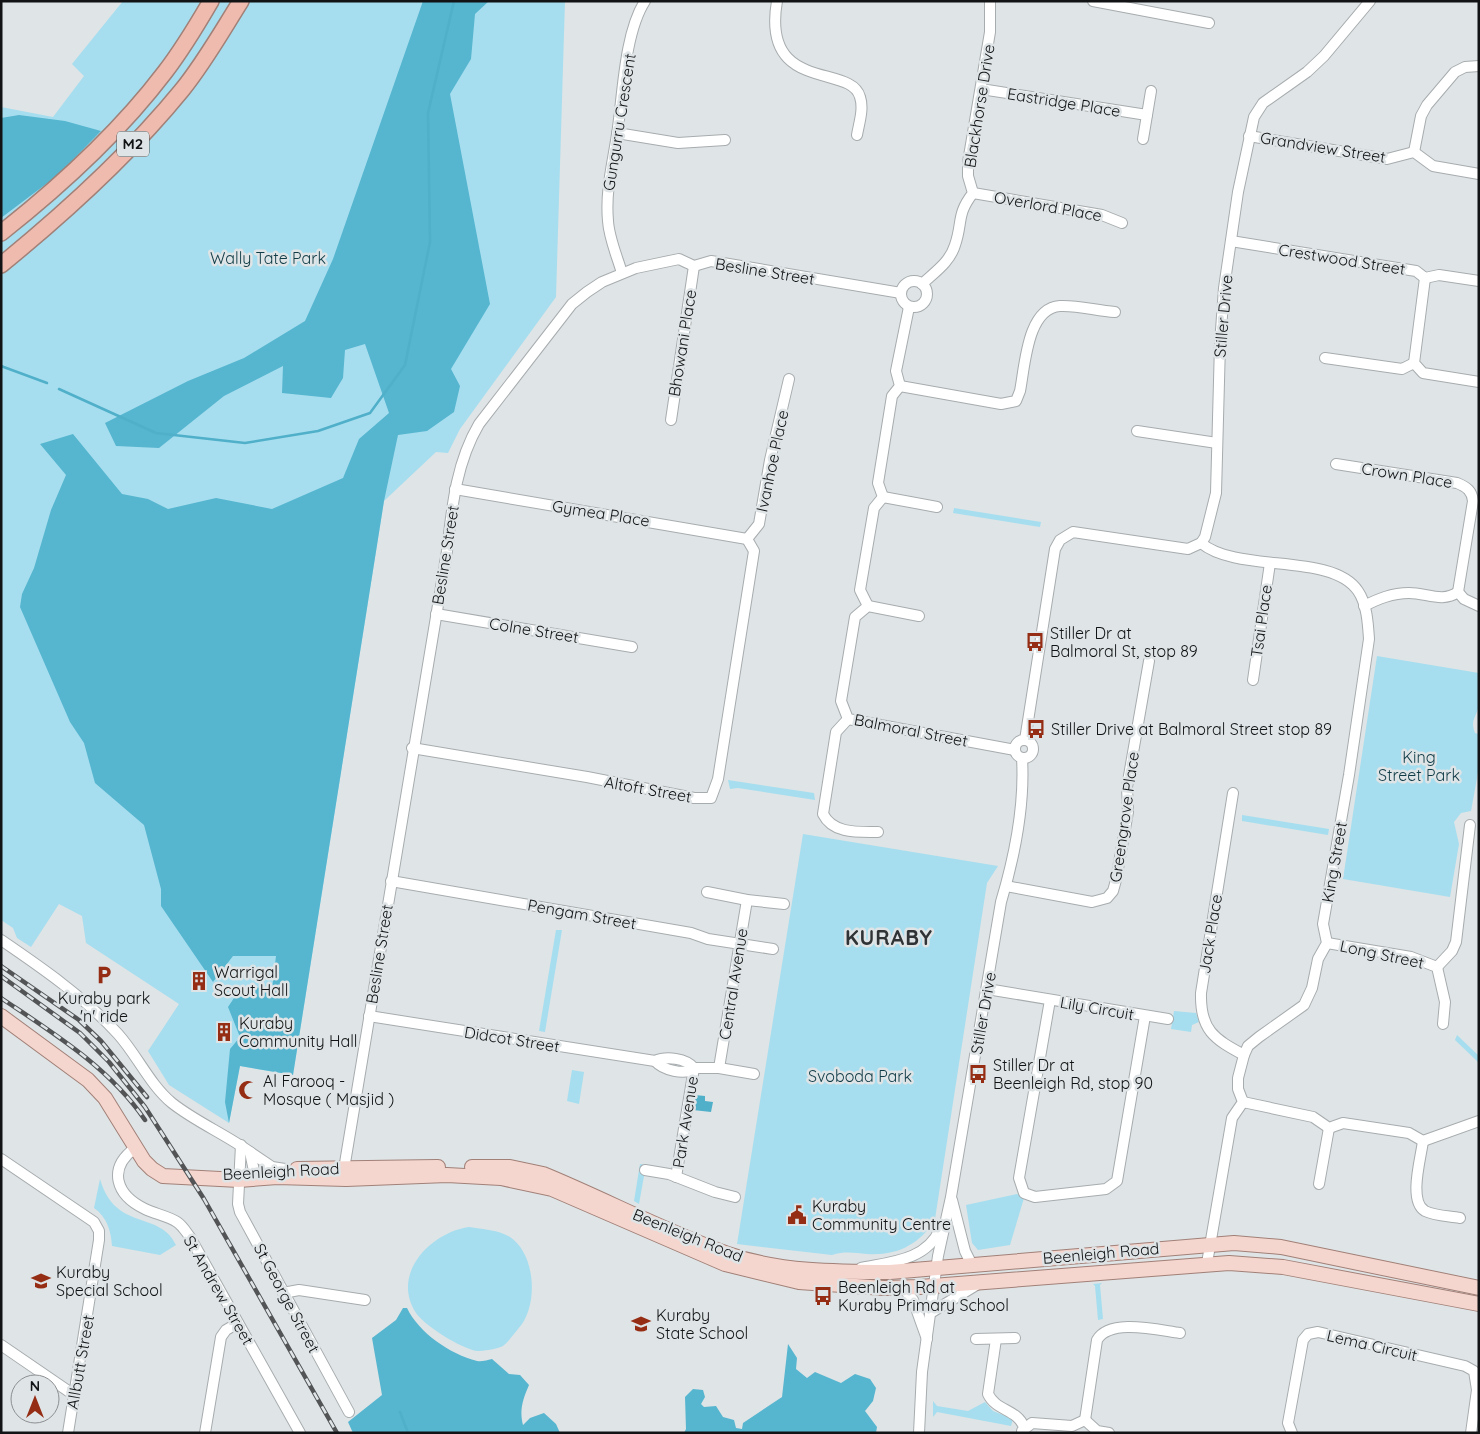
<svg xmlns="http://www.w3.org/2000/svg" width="1480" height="1434" font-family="Quicksand,sans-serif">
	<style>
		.green { fill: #a6deef }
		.forest { fill: #56b5cf }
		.water { fill: #50afc9 }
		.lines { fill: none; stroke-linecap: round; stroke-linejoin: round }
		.stream { stroke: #50afc9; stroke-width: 2.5 }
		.minor-casing { stroke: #a7acae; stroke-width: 12 }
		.major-casing { stroke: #a18078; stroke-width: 16 }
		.highway-casing { stroke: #a18078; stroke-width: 18 }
		.minor { stroke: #fff; stroke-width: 10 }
		.major { stroke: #f5d6ce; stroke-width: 14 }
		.highway { stroke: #efbbae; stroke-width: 15 }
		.rail-casing { stroke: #525456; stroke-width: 4.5 }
		.rail { stroke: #dfe4e6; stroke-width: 2.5; stroke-dasharray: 8; stroke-linecap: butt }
		.labels { text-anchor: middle; stroke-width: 5; stroke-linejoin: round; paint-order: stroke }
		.shield { fill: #dfe4e6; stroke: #4f5253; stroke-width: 1 }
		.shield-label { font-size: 15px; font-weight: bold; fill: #111314 }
		.street-label { font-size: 16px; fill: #111314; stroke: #dfe4e6 }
		.park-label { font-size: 16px; fill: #0f3b46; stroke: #dfe4e6 }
		.poi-label { font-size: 16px; fill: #111314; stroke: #dfe4e6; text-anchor: start }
		.district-label { font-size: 21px; font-weight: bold; letter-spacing: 1px; fill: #2f3335; stroke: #dfe4e6 }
	</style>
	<rect width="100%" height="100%" fill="#dfe4e6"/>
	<g class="green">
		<polygon points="123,1 565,1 556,297 460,429 448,453 436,452 384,501 293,1075 240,1066 229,1123 169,1085 148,1051 179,1004 86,943 82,916 59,904 31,947 17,938 13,928 1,920 1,107 53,117 84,76 72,64"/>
		<polygon points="954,508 1041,522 1040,527 953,513"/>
		<path d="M1377 656 1479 673C1479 683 1480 696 1479 706 1476 717 1470 721 1475 733L1479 734V767L1471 811 1461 813 1454 822 1459 844 1450 897 1343 879Z"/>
		<polygon points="728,780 814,793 815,800 738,788 730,789"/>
		<polygon points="1242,815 1329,829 1328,835 1242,821"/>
		<path d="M803 834 998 866 987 883 935 1219C920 1245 896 1256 867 1254 854 1253 845 1251 832 1255L737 1244Z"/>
		<polygon points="556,930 562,930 545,1032 539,1031"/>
		<polygon points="1174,1011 1196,1013 1199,1022 1192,1025 1191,1032 1171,1029"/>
		<polygon points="1457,1035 1479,1056 1479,1063 1455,1040"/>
		<polygon points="572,1070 584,1072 579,1104 567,1101"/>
		<polygon points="640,1164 646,1165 639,1204 634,1201"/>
		<path d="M100 1179C115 1232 160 1210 176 1245L160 1255 112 1246C111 1231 107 1217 94 1208Z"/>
		<polygon points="1017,1194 1024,1198 1010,1245 978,1250 972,1243 966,1205"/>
		<path d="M469 1227C482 1229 499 1230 510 1237 536 1254 539 1307 518 1329 514 1334 508 1342 503 1346 498 1349 482 1351 477 1351 462 1349 425 1326 416 1313 390 1273 432 1232 469 1227Z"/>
		<polygon points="1102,1283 1100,1285 1103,1319 1098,1320 1095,1286 1093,1284"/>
		<polygon points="933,1401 937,1406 968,1411 985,1402 993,1411 1013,1419 1011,1426 937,1412 933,1417"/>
	</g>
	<g class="forest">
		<polygon points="423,1 489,1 475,14 471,59 450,94 490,304 451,369 460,386 454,412 427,431 398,435 384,501 293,1075 240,1066 229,1123 225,1102 230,1049 240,1037 228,1007 242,986 272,989 276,956 233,956 213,982 161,906 161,889 144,825 95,783 84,743 70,722 20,607 22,594 34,568 51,510 66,475 40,444 73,434 122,494 148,499 168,509 216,498 272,509 343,478 359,439 389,413 365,344 345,350 343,378 331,398 282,393 283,366 224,396 159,448 116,446 105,423 188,381 244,358 305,321 333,259"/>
		<polygon points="19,115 65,121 101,131 58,175 1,218 1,118"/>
		<path d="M403 1308H407C419 1333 450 1354 477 1361 482 1362 487 1360 492 1359L509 1374 520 1375 529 1385C523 1399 519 1410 523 1425L530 1418 544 1413 556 1424 560 1433H353L348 1422 382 1395 372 1338 396 1320Z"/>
		<polygon points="788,1344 797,1358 796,1369 807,1378 815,1372 841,1383 855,1374 870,1379 876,1388 873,1401 865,1411 877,1427 876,1433 684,1433 686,1429 685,1397 693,1389 703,1390 705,1397 701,1404 704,1407 716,1406 723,1417 734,1420 736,1428 742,1429 743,1423 782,1397"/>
	</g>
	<polygon class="water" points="695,1095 705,1096 705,1101 713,1102 711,1112 693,1110"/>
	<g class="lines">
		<g class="stream">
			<polyline points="1,366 47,383"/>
			<polyline points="59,389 156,433 245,443 318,431 370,413 405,365 430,242 428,113 454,1"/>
			<polyline points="400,1412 408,1433"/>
		</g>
		<g class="minor-casing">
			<g id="minor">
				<path d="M777 1C761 94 851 63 860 97 864 109 859 123 857 135"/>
				<polyline points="1093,1 1209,23"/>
				<polyline points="981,89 1147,115"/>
				<polyline points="617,133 678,143 725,140"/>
				<polyline points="1249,136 1387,159 1414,152 1433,166 1479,174"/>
				<polyline points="1143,139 1151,91"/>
				<polyline points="1414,152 1421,116 1427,105 1455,72 1465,67 1479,66"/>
				<polyline points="973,193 1102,215 1122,223"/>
				<polyline points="1231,241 1416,271 1425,278 1439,275 1479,281"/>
				<path d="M622 273C617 256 609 238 608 221 605 188 614 159 618 127 623 91 625 32 645 1"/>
				<polyline points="1425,278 1414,363 1423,373 1479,382"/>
				<circle cx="914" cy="294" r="13"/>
				<path d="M922 284C935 272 950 262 955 245 963 222 956 215 973 193L968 176V162L990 32V1"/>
				<polyline points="909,307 896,371 900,386 892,396 878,483 883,497 874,508 860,590 868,606 855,617 841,701 848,719 1015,750"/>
				<polyline points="1325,358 1402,369 1414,363"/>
				<path d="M900 386 1001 404 1016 401 1020 391C1025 366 1027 308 1060 306 1078 305 1097 311 1115 312"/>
				<polyline points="671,420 694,266"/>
				<polyline points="1137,431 1217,443"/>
				<path d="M1336 464 1457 483C1467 487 1472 491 1473 501L1458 592"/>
				<polyline points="455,489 747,539"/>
				<polyline points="883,497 937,507"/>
				<polyline points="747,539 759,524 770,460 789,379"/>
				<path d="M1201 543C1238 574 1332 552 1358 591 1367 604 1368 624 1369 639L1349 775 1323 924 1327 943 1318 959 1312 988 1304 1005 1259 1037 1248 1046 1244 1055 1238 1078V1089L1243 1102 1232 1118 1207 1263"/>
				<polyline points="868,606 919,616"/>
				<path d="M1364 606C1378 599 1392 593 1409 593 1427 593 1442 603 1458 592L1464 599 1479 606"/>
				<polyline points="436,614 632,647"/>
				<polyline points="1253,680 1270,563"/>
				<path d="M848 719 836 732 823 814C833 834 858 832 878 832"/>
				<polyline points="1025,740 1055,549 1060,540 1073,532 1188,549 1201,543 1205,537 1216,493 1220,344 1224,288 1238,192 1254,117 1263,103 1307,72 1324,56 1370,1"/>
				<circle cx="1024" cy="749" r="9"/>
				<polyline points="412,748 587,777 694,798 711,798 718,779 754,551 747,539"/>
				<path d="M1233 793 1201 993C1200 1030 1214 1039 1244 1055"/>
				<polyline points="391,881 691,933 708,939 773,949"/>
				<polyline points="1006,886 1092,902 1107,898 1113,891 1116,880 1128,812 1127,787 1149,661"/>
				<polyline points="707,892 747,900 784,904"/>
				<path d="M1 940C42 968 84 997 118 1034 137 1055 150 1085 172 1103 196 1122 225 1134 250 1152L254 1171"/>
				<polyline points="1327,943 1411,957 1437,967 1445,1002 1443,1024"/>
				<polyline points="1437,967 1452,951 1456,942 1470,825"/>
				<polyline points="987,989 1168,1019"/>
				<polyline points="1050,1000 1019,1178 1024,1193 1035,1197 1106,1189 1117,1181 1145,1016"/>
				<path d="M369 1016 655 1061C666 1056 686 1058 694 1068"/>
				<path d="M655 1061C663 1070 685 1076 694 1068H719L754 1074"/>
				<polyline points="719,1068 747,900"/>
				<polyline points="1243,1102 1313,1117 1329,1128 1343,1123 1409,1133 1423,1141 1479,1121"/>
				<path d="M1423 1141C1421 1158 1408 1201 1425 1211 1435 1216 1449 1216 1460 1218"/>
				<polyline points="241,1145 238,1204 240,1212 349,1412"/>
				<path d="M135 1148C107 1169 116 1195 145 1209 155 1214 168 1216 177 1222 183 1226 186 1232 190 1237L300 1433"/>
				<polyline points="250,1152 272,1167 285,1169"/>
				<polyline points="1,1159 94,1222 99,1231 99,1240 68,1433"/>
				<polyline points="645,1170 669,1174 715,1192 735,1197"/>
				<path d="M346 1173 345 1163 447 551C452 507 456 463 479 424L572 304 587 292 602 282 636 268 679 259 694 266 711 261 901 293"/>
				<polyline points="676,1177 694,1068"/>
				<polyline points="1319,1184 1329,1128"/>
				<polyline points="952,1200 965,1251 972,1265"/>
				<path d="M861 1268C891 1262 927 1260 940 1229"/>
				<polyline points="903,1288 913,1300 927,1339"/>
				<polyline points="283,1293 299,1290 365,1300"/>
				<polyline points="932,1312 978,1284"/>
				<polyline points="976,1339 1015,1338"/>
				<path d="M996 1339 988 1394C996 1411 1017 1409 1024 1427"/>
				<polyline points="1,1345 74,1395"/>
				<path d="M1085 1420 1097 1340C1110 1318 1157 1330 1180 1333"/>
				<polyline points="1022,1431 1032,1423 1072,1426 1085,1420 1097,1431 1109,1433"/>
				<polyline points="205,1433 221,1337 226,1330 238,1323"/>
				<path d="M919 1433 922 1372 938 1256 951 1197 1001 902C1015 855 1025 807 1022 758"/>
				<polyline points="1292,1433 1288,1423 1303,1340 1308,1334 1318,1332 1465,1366 1474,1371 1477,1390 1471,1433"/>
			</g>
		</g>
		<g class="major-casing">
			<g id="major">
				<polyline points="1,1016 88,1080 105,1098 144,1161 152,1169 163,1176 239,1180 277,1177 346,1179 447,1175 501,1178 552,1189 725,1264 799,1282 884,1288 920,1287 1229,1263 1283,1267 1479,1304"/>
				<path d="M472 1167H510L543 1174C604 1199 666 1232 728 1254 779 1272 837 1272 890 1272L1234 1243 1281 1247 1479 1288"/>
				<polyline points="297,1169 438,1167"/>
			</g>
		</g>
		<g class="highway-casing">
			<g id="highway">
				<path d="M1 233C58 188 121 130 165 72 182 50 197 25 211 1"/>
				<path d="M1 265C66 212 129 155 182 90 204 63 222 31 241 1"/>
			</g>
		</g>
		<use href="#minor" class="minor"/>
		<use href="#major" class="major"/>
		<use href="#highway" class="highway"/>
		<g class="rail-casing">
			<g id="rail">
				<polyline points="1,966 79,1020 101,1041 147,1097"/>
				<polyline points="1,976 80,1033 109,1062 145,1107 204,1199 337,1433"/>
				<path d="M1 998C53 1033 109 1067 145 1120"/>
			</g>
		</g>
		<use href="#rail" class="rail"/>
	</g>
	<defs>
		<g id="bus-bare" transform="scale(1.5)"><path d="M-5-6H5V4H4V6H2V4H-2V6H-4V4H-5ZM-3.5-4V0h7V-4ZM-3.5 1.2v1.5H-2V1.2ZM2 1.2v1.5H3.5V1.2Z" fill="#952d14" stroke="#dfe4e6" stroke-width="2.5" paint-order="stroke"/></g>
		<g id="parking-bare" transform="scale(1.5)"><path d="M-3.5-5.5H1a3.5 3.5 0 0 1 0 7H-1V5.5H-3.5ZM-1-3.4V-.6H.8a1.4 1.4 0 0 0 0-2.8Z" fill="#952d14" stroke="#dfe4e6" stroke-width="2.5" paint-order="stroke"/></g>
		<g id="building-bare" transform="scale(1.5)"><path d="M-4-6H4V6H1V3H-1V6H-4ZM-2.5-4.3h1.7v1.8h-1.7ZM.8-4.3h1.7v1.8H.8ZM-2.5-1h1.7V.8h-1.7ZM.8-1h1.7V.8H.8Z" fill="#952d14" stroke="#dfe4e6" stroke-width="2.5" paint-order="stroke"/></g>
		<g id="mosque-bare" transform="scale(1.5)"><path d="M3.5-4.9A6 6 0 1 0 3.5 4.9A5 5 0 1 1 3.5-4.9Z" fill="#952d14" stroke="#dfe4e6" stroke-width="2.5" paint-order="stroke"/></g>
		<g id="civic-bare" transform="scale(1.5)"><path d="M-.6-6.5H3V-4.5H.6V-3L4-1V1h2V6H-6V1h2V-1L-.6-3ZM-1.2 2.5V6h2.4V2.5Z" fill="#952d14" stroke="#dfe4e6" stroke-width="2.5" paint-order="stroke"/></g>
		<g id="school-bare" transform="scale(1.5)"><path d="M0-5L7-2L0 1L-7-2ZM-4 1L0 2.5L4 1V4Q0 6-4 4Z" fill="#952d14" stroke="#dfe4e6" stroke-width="2.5" paint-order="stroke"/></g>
	</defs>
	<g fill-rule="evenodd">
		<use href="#bus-bare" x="1035" y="642"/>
		<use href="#bus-bare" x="1036" y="729"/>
		<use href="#parking-bare" x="104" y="975"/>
		<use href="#building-bare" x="199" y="981"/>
		<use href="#building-bare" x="224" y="1032"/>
		<use href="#bus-bare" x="978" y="1074"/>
		<use href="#mosque-bare" x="248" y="1090"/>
		<use href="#civic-bare" x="797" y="1215"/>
		<use href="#school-bare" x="41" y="1281"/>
		<use href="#bus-bare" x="823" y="1296"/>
		<use href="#school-bare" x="641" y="1324"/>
	</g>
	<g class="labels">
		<rect class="shield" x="117" y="131.5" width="32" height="25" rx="4"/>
		<g class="shield-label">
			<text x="133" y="149">M2</text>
		</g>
		<g class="street-label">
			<text transform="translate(1064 102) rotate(9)" y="6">Eastridge Place</text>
			<text transform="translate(979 106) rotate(-81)" y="6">Blackhorse Drive</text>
			<text transform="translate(619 122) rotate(-81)" y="6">Gungurru Crescent</text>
			<text transform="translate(1323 147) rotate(9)" y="6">Grandview Street</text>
			<text transform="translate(1048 206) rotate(10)" y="6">Overlord Place</text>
			<text transform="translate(1342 259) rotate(9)" y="6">Crestwood Street</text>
			<text transform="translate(765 271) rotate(9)" y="6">Besline Street</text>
			<text transform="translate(1223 316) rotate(-85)" y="6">Stiller Drive</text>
			<text transform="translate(682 343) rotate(-81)" y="6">Bhowani Place</text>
			<text transform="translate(772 461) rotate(-78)" y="6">Ivanhoe Place</text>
			<text transform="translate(1407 475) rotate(9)" y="6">Crown Place</text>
			<text transform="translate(601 513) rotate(9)" y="6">Gymea Place</text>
			<text transform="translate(445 555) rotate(-81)" y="6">Besline Street</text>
			<text transform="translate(1261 621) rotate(-82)" y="6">Tsai Place</text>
			<text transform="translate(534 630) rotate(9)" y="6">Colne Street</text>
			<text transform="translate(911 730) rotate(11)" y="6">Balmoral Street</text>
			<text transform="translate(648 789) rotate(10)" y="6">Altoft Street</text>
			<text transform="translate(1124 817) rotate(-82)" y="6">Greengrove Place</text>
			<text transform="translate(1334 862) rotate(-80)" y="6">King Street</text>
			<text transform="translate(582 914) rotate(10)" y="6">Pengam Street</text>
			<text transform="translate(1210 934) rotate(-81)" y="6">Jack Place</text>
			<text transform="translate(379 954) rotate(-81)" y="6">Besline Street</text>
			<text transform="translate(1382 954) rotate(12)" y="6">Long Street</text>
			<text transform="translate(733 984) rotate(-81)" y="6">Central Avenue</text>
			<text transform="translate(1097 1008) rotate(10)" y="6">Lily Circuit</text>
			<text transform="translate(983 1013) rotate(-80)" y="6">Stiller Drive</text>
			<text transform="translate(512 1039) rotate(9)" y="6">Didcot Street</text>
			<text transform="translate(685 1122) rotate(-81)" y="6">Park Avenue</text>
			<text transform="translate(281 1171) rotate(-3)" y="6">Beenleigh Road</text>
			<text transform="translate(688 1235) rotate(22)" y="6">Beenleigh Road</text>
			<text transform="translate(1101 1253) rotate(-5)" y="6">Beenleigh Road</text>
			<text transform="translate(219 1290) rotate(60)" y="6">St Andrew Street</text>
			<text transform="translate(287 1298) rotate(62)" y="6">St George Street</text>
			<text transform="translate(1372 1345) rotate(13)" y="6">Lema Circuit</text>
			<text transform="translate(80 1362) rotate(-80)" y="6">Allbutt Street</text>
		</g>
		<g class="park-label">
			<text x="268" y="264">Wally Tate Park</text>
			<text x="1419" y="763">King<tspan x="1419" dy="18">Street Park</tspan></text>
			<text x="860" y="1082">Svoboda Park</text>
		</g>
		<g class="poi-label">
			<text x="1050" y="639">Stiller Dr at<tspan x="1050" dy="18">Balmoral St, stop 89</tspan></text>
			<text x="1051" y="735">Stiller Drive at Balmoral Street stop 89</text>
			<text x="214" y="978">Warrigal<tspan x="214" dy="18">Scout Hall</tspan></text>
			<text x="104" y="1004" text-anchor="middle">Kuraby park<tspan x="104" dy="18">'n' ride</tspan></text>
			<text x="239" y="1029">Kuraby<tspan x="239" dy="18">Community Hall</tspan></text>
			<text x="993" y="1071">Stiller Dr at<tspan x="993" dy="18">Beenleigh Rd, stop 90</tspan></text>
			<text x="263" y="1087">Al Farooq -<tspan x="263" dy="18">Mosque ( Masjid )</tspan></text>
			<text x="812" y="1212">Kuraby<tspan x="812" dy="18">Community Centre</tspan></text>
			<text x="56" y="1278">Kuraby<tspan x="56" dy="18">Special School</tspan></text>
			<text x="838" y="1293">Beenleigh Rd at<tspan x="838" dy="18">Kuraby Primary School</tspan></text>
			<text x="656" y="1321">Kuraby<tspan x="656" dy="18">State School</tspan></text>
		</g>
		<g class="district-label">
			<text x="889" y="945">KURABY</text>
		</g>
	</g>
	<rect width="1480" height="1434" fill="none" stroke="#111314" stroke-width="5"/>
	<g transform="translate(35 1399)"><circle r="24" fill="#dfe4e6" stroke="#8d9092"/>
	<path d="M0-4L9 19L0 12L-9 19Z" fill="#952d14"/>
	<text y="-8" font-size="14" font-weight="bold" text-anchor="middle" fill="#111314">N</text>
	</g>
</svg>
